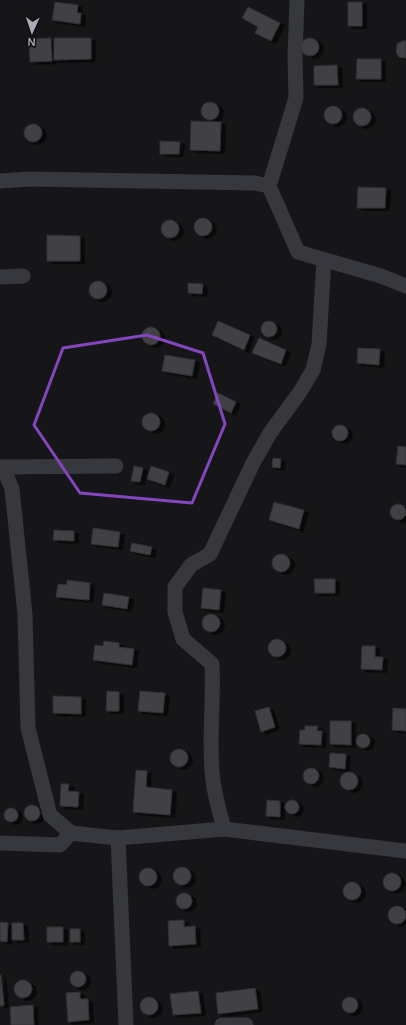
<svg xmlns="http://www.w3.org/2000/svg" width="406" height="1025" font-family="Manrope,sans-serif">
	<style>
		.building { fill: #404145; stroke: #303034; filter: url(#shadow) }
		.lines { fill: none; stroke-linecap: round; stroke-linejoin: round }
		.street { stroke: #37383d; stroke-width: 15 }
		.marked { fill: none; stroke: #8446be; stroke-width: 3; stroke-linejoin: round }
	</style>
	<defs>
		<filter id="shadow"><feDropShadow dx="4.5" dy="2.5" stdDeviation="0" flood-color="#0009"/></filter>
	</defs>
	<rect width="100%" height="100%" fill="#161618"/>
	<g class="building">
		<polygon points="55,2 78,5 77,13 81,13 80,24 52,20"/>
		<rect x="348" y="2" width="14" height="24"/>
		<polygon points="248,7 280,23 271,41 255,33 258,27 242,18"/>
		<polygon points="51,38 52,61 30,62 29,39"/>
		<polygon points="54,38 91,38 91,59 54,60"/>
		<circle cx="310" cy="47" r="9"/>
		<polygon points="402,41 406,41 406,58 405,58 399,57 396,52 397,44"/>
		<polygon points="357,59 381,59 381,79 356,79"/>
		<polygon points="337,65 338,85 314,85 314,66"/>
		<circle cx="210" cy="111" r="9"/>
		<circle cx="333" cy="115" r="9"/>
		<circle cx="362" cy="117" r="9"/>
		<polygon points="191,121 221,122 220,151 190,150"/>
		<circle cx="33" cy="133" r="9"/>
		<polygon points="160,141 180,142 179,154 160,154"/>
		<polygon points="358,187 386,188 385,208 357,208"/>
		<circle cx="203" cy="227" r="9"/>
		<circle cx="170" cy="229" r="9"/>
		<polygon points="47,235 80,236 80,261 47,261"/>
		<circle cx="98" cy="290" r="9"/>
		<polygon points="188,283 203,284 202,294 188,293"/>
		<polygon points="218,321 250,335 244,350 212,335"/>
		<circle cx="269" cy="329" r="8"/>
		<circle cx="151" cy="336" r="9"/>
		<polygon points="259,338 286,350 281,364 252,353"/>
		<polygon points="358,348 380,349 379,365 357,363"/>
		<polygon points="165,355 195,360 192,376 162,371"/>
		<polygon points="218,393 236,402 231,413 213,404"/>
		<circle cx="151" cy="422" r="9"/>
		<circle cx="340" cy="433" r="8"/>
		<polygon points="398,446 406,447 406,465 396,464"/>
		<polygon points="273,458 281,459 280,468 272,467"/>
		<polygon points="134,466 143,468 140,482 131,481"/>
		<polygon points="151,466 169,472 165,485 147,479"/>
		<polygon points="274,502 304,510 299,529 269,520"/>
		<circle cx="398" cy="512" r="8"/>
		<polygon points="93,528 120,532 118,547 91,544"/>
		<polygon points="54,530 74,531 74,541 53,540"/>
		<polygon points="132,543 152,547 150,555 130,551"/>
		<circle cx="281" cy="563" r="9"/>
		<polygon points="314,579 335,579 335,593 315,593"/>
		<polygon points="67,580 90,583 89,600 56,597 58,584 67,585"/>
		<polygon points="203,588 221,590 219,610 201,608"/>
		<polygon points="104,593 129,597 127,609 102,605"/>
		<circle cx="211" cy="623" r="9"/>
		<circle cx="277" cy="648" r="9"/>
		<polygon points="104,641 119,643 119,647 134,649 132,665 93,660 95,645 103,646"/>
		<polygon points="362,646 375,646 375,657 383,657 382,670 361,669"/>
		<polygon points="107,691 119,692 119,711 106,711"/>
		<polygon points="140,691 165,693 163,713 138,711"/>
		<polygon points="53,696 81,697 81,714 53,713"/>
		<polygon points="269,707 275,727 261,732 255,711"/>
		<polygon points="393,708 406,709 406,731 392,730"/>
		<polygon points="330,721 351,721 351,745 330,744"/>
		<polygon points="305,726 318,726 317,731 322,731 321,745 299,744 300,730 305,730"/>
		<circle cx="363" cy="741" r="7"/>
		<circle cx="179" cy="758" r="9"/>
		<polygon points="330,753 346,754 345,769 329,767"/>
		<circle cx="311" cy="776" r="8"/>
		<polygon points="136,770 147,771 146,787 172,790 170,815 133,812"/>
		<circle cx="349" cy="781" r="9"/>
		<polygon points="61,784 69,784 68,791 79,792 78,807 60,806"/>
		<circle cx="292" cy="807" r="7"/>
		<polygon points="267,800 280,801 280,817 266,816"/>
		<circle cx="32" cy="813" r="8"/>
		<circle cx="11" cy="815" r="7"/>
		<circle cx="182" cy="876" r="9"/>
		<circle cx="148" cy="877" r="9"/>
		<circle cx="392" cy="882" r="9"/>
		<circle cx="352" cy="891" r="9"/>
		<circle cx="184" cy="901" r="8"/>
		<circle cx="397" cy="915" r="9"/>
		<polygon points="184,920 184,927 195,926 196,944 169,946 168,921"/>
		<polygon points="0,922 8,923 7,942 0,941"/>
		<polygon points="12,923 23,923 24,940 12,940"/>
		<rect x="47" y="927" width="16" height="15"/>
		<rect x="70" y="929" width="10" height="13"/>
		<circle cx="78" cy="979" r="8"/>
		<polygon points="0,975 1,975 4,1005 0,1006"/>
		<circle cx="23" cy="989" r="9"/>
		<polygon points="255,988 258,1009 218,1014 216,993"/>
		<polygon points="198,991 201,1013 173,1015 170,994"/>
		<polygon points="80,992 80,999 88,999 89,1020 68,1022 66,993"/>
		<circle cx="350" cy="1005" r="8"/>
		<circle cx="149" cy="1006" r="9"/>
		<polygon points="33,1005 34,1025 11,1025 10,1007"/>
	</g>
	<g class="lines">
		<g class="street">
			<polyline points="297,0 295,57 296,98 269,186 298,252 381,276 406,286"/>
			<polyline points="0,181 30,179 255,183 269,186"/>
			<polyline points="0,277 23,276"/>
			<polyline points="0,467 116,466"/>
			<polyline points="3,467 12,489 25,614 28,728 50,815 71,833"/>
			<path d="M224 829C220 813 215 797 213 781 208 742 214 703 212 664L183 639 175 612V587L191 565 210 554 253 463 270 433 300 392 313 370 319 344 324 260"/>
			<polyline points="118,838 126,1025"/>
			<polyline points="0,843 60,845 71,833 118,838 224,829 406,851"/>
			<polyline points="222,1025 246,1025"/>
		</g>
	</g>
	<path class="marked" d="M147 335 203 353 225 424 192 503 80 493 34 425 63 348Z"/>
	<g transform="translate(32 32) rotate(183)" stroke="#111113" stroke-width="3" paint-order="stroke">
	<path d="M0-3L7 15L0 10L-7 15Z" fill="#a8adb8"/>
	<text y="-6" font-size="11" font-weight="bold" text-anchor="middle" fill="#a8adb8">N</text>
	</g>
</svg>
